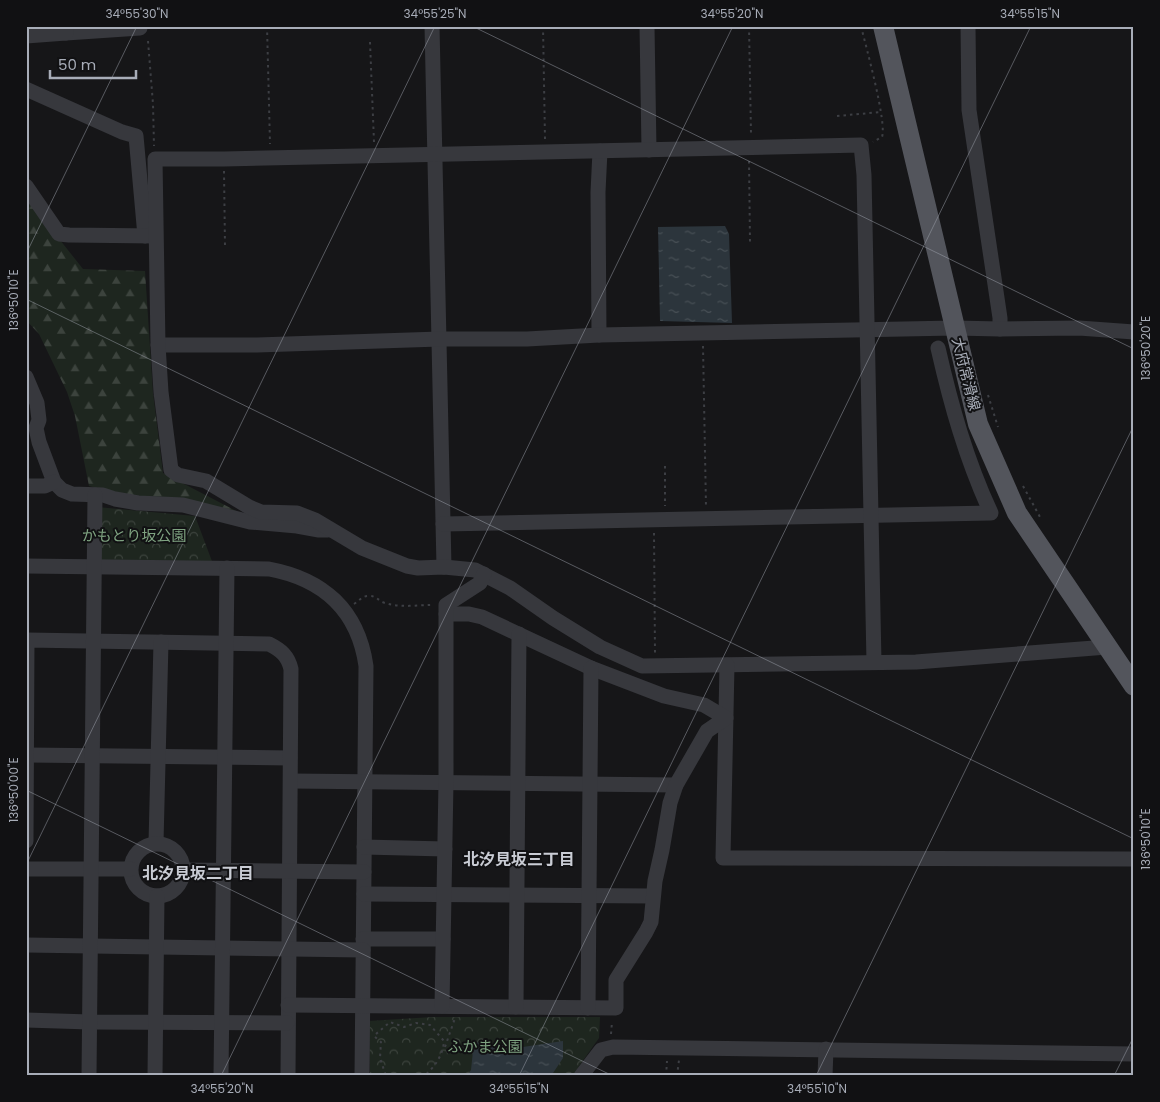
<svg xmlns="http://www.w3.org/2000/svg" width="1160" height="1102" font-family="Poppins,'Noto Sans JP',sans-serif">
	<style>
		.forest { fill: url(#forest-firs) }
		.park { fill: url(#park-crowns) }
		.water { fill: url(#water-ripples) }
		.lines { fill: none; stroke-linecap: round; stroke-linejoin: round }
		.path { stroke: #3d3f44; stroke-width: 2; stroke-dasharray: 2.5 4; stroke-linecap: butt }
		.minor { stroke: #37383d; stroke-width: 15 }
		.major { stroke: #53555c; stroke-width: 20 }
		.ticks { fill: none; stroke: #a8adb8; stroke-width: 1; stroke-opacity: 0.45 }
		.labels { text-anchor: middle; stroke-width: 4; stroke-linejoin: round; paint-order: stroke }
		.street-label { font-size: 15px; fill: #a8adb8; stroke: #111113 }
		.park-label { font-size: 15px; fill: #7fa381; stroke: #111113 }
		.neighbourhood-label { font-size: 16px; font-weight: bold; fill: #c9ccd4; stroke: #111113 }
		.neatline { fill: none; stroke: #a8adb8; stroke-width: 2 }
		.ticks-label { font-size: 12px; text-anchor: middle; fill: #a8adb8 }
	</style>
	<defs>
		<pattern id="forest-firs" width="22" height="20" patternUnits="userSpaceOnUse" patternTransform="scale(1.25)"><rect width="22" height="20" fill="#1e261f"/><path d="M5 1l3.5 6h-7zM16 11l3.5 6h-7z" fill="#3c433d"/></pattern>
		<pattern id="park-crowns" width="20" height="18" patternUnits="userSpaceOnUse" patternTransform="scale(1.25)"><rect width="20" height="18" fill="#1e261f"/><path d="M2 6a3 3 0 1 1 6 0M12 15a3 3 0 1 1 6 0" fill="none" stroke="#3c433d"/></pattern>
		<pattern id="water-ripples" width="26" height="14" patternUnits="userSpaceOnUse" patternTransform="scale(1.25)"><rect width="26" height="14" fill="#2c353c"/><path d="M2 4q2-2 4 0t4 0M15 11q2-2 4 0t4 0" fill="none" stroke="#485056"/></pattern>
	</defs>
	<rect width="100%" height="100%" fill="#161618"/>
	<polygon class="forest" points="26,183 56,235 83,269 145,271 153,393 163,473 244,515 118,494 89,486 75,416 67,392 39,334 26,320"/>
	<g class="park">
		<polygon points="97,507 195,516 213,564 98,561"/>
		<polygon points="432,1017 600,1017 599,1038 572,1076 370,1076 369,1021"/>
	</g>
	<g class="water">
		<polygon points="725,226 729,234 732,323 660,321 658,227"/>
		<polygon points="563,1041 563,1058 551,1076 467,1076 471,1070 474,1042 523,1047"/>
	</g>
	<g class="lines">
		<g class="path">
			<polyline points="267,26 270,144"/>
			<polyline points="543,26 545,139"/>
			<polyline points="749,26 751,134"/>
			<path d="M861 26C866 47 887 122 882 137L873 142"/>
			<polyline points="148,41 153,104 154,146"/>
			<polyline points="370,42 374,142"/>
			<polyline points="837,116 881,112"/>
			<polyline points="749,161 750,242"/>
			<polyline points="224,171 225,246"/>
			<polyline points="703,346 706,507"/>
			<polyline points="988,395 998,427"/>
			<polyline points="665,466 665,506"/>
			<polyline points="1023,486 1040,517"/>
			<polyline points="654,533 655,653"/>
			<path d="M354 604C359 601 362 596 368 596 376 595 378 601 385 603 400 608 417 605 432 605"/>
			<path d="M376 1034 390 1022 404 1027 416 1023 430 1025 444 1041C443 1055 435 1067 424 1076"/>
			<polyline points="611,1034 612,1022"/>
			<polyline points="375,1037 381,1042 380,1058 386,1076"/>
			<polyline points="445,1047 455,1018"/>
			<polyline points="666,1076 667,1061"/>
			<polyline points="677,1076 679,1060"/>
		</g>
		<g class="minor">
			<polyline points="432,26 444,567"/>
			<polyline points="647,26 649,150"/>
			<polyline points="968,26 969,110 1000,318 1000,329"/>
			<polyline points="66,33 140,28 140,26"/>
			<polyline points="26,36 66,33 65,26"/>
			<polyline points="26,89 122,132 136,136 145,236"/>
			<polyline points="26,186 59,234 69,235 155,236"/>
			<polyline points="599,335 598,192 600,151"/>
			<polyline points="158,345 257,345 440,339 527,339 599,335 955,328 1000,329 1079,328 1134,332"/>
			<polyline points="26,377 37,403 39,420 36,428 39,442 54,482 62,490 72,494 103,495 115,499 138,503 183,505 250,522 297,526 319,530 328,530"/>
			<polyline points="26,486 45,486 54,482"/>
			<path d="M443 524 991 513C966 459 951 405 938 348"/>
			<path d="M26 566 269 569C323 579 358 610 366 666L362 1076"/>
			<polyline points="874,662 864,175 861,145 224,159 155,159 158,345 161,392 171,470 178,475 206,481 249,507 261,512 297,513 315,520 362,548 407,566 418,568 444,567 475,570 510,588 553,618 600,647 642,666 916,662 1107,647"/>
			<polyline points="727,665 723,858 1134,859"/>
			<polyline points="27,755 290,758"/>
			<polyline points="291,781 676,785"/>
			<path d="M26 841 27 640 269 644C281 650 288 656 291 669L288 1076"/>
			<polyline points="156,843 161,642"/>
			<circle cx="157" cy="870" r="26"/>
			<polyline points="364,847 445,849"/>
			<polyline points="26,869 130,869"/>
			<polyline points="183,870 364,872"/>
			<polyline points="364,894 653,896"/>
			<polyline points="363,939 443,939"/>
			<polyline points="26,945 363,950"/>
			<polyline points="288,1005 616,1008 616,980 646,932 651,922 655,881 662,850 670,803 676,785 707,731 726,718 704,705 664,696 591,668 482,617 469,614 446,614"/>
			<polyline points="442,1006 446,782 446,605 480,583 484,574"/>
			<polyline points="516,1007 519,634"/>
			<polyline points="588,1008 591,668"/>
			<polyline points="26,1020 90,1022 287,1023"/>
			<polyline points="89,1076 95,495"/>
			<polyline points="155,1076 157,896"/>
			<polyline points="221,1076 227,568"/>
			<polyline points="581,1076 601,1050 613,1047 1134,1054"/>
			<polyline points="825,1076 826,1049"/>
		</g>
		<polyline class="major" points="883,26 978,424 1017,513 1134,686"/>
	</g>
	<path class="ticks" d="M472 26 1134 349M26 254 137 26M26 299 1134 839M26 790 613 1076M26 865 435 26M221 1076 733 26M519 1076 1031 26M816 1076 1134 425M1114 1076 1134 1036"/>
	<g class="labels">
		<g class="street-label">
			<text transform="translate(966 374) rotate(76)" y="5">大府常滑線</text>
		</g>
		<g class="park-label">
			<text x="134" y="541">かもとり坂公園</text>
			<text x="485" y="1052">ふかま公園</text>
		</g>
		<g class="neighbourhood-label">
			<text x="519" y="865">北汐見坂三丁目</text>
			<text x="198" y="879">北汐見坂二丁目</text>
		</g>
	</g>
	<rect width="1160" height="1102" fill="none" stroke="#111113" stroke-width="55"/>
	<path d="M50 70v8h86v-8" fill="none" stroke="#a8adb8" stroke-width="2.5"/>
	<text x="58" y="70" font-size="15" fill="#a8adb8" stroke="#111113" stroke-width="4" paint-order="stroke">50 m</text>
	<rect x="28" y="28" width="1104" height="1046" class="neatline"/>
	<g class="ticks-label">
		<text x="137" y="18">34°55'30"N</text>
		<text x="435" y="18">34°55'25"N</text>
		<text x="732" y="18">34°55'20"N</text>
		<text x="1030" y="18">34°55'15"N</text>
		<text transform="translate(14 300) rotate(-90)" y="4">136°50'10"E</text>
		<text transform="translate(1146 348) rotate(-90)" y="4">136°50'20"E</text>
		<text transform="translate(14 790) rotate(-90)" y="4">136°50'00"E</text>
		<text transform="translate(1146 839) rotate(-90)" y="4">136°50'10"E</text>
		<text x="222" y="1093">34°55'20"N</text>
		<text x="519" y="1093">34°55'15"N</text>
		<text x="817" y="1093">34°55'10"N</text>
	</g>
</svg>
